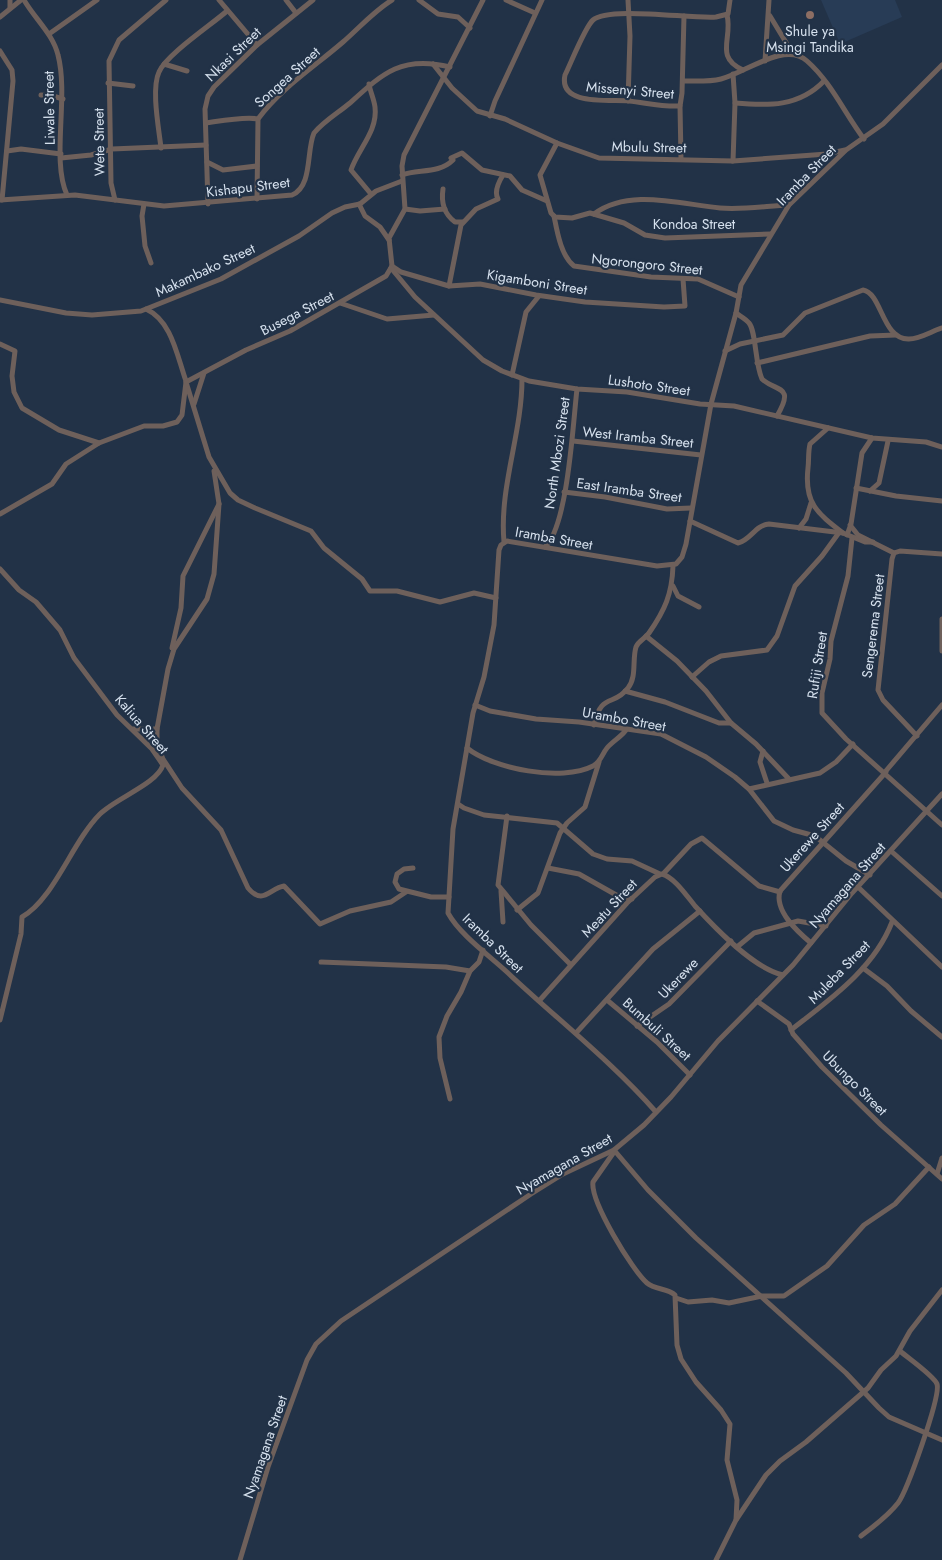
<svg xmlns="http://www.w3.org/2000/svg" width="942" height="1560" font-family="Jost,sans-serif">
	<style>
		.built { fill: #283c56 }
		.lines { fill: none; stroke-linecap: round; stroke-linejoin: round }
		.street { stroke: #6e605b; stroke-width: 5 }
		.education-dot { fill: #8d6e63; stroke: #223247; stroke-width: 2 }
		.labels { text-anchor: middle; stroke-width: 4.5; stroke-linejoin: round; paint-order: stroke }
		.poi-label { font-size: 14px; fill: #d6e1ee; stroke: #223247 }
		.street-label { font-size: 14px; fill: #d6e1ee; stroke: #223247 }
	</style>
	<rect width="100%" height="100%" fill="#223247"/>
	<polygon class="built" points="821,0 895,0 902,17 840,44"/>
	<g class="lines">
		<g class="street">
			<polyline points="10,0 10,8"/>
			<path d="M24 0C35 19 53 34 58 55 69 97 51 160 67 195"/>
			<polyline points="219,0 257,45"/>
			<polyline points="286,0 296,13"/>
			<polyline points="419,0 438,14 458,17 470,28"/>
			<polyline points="483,0 404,155 402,166 405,209 389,238 392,266 386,276 290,331 246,350 186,382 209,457 230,493 238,500 255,508 311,531 324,548 362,579 370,591 397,591 440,602 474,593 496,598"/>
			<polyline points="506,0 535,13"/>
			<path d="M727 15C733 38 714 57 743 70"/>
			<polyline points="770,16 793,54"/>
			<polyline points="0,17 21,0"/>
			<polyline points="49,34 97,0"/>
			<polyline points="0,51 12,70 13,81 2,200"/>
			<polyline points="765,61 769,0"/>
			<polyline points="164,64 187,71"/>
			<polyline points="433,64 452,88 477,111 505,119 557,143 599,158 733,161 827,154 845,150"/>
			<polyline points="733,74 735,103 733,161"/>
			<path d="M683 81C695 81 709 82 721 79 745 73 785 41 807 61 831 82 845 114 864 139"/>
			<polyline points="108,83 133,86"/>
			<path d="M369 84C370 91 374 99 375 107 378 131 358 149 351 170L371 194"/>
			<polyline points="41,95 53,96 63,99"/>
			<polyline points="628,101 630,36 628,0"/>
			<path d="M735 103C768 106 799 107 824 81"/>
			<path d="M680 106C662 107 647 103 629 101 612 99 558 107 565 75 571 63 585 27 593 20 609 6 691 19 716 17L728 14 730 0"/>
			<polyline points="490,116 495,101 542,0"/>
			<path d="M206 123C220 121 246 116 258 119"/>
			<polyline points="557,143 540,175 551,213 555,217 572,218 590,213 624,223 645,235 665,238 771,234"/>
			<path d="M161 148C159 129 151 89 159 72 166 55 211 25 227 11"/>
			<polyline points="7,151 21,149 61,154"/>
			<polyline points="61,158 91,155 112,149 206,145"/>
			<polyline points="681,158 680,106 682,93 684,16"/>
			<polyline points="207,162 223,170 257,166"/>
			<path d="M402 175C418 169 439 174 453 160L451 158 462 153 482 170 510 176 522 190 547 201"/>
			<path d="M443 189C441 202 444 214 455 222H463"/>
			<path d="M257 199 258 119C280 89 314 67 343 42 359 28 374 11 392 0"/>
			<path d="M0 200 75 195 164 206 292 195C313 186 306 151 314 133 324 121 338 113 350 103 383 73 402 55 450 67"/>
			<polyline points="115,200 111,183 109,61 119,40 166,0"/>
			<polyline points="144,204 142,216 145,246 151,263"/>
			<polyline points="208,204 205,109 208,96 214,87 257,45 313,0"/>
			<polyline points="359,204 365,216 380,227 389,240"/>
			<polyline points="405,209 420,211 445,209"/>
			<path d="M594 214C629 188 679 204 720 208 742 210 767 206 789 205"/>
			<path d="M554 216C557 231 561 256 574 266L651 277 698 279 739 297"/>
			<polyline points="392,266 401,272 449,286 480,284 536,295 585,302 664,307 685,306 683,279"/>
			<polyline points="391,268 415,297 483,360 502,371 529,381 577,389 627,392 700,404 734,406 872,438 926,442 942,447"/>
			<path d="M449 286 461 225 476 209 498 199C494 192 498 183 503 175"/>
			<polyline points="0,300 66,313 92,315 141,311 221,279 299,236 332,213 345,207 360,204 376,191 402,181"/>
			<polyline points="340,303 387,319 434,315"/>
			<path d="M146 309C172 321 177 356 186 381"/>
			<path d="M736 313C740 316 746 319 749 323 756 331 755 364 762 379 775 392 796 384 777 416"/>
			<polyline points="0,344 15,351 12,376 14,392 22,408 59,430 99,443"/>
			<path d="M725 351 740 344 783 335 805 313 863 290C882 293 882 340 909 339 920 339 932 331 942 328"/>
			<polyline points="757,363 870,336 896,335"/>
			<polyline points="512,375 526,312 539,296"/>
			<polyline points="194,404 204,373"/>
			<path d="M828 428 810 444C808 452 809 460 808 468 804 503 817 513 843 533"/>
			<polyline points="573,441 701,455"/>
			<polyline points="856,488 896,496 942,501"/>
			<polyline points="870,491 879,483 888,441"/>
			<polyline points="564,492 605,497 667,509 691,508"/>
			<polyline points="0,514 52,484 66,464 99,443 144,426 163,426 177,422 182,415 186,382"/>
			<path d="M690 521 738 543C751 540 755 525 769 524L843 533 865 542H873"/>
			<polyline points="850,525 858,535 894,553"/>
			<polyline points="799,528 806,519 811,503"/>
			<polyline points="847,535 851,524 862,453 872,438"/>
			<polyline points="852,538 848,576 831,641 830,659 822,693 822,713 846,739 942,825"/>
			<path d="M504 542C499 487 522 434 522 379"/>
			<path d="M545 547C568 526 573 422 577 389"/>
			<path d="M0 569 19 590 36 602 60 630 74 658 117 715 152 749 163 765C157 784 116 798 100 814 72 842 54 899 22 917L21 934 0 1020"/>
			<polyline points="673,586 678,596 699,607"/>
			<polyline points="942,619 942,651"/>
			<polyline points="646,636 677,661 706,691 731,723 756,744 789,779"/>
			<polyline points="172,648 181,608 183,576 219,504"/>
			<polyline points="692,677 709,662 721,656 767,650 777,636 795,586 822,556 838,534"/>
			<polyline points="625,691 665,702 719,723 731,723"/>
			<polyline points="475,705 490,711 536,719 579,722 661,734 706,757 735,777 749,789 774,821 793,830 815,836 846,861 870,875"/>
			<path d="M594 725C601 692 614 707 628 688 637 677 632 660 636 647 639 640 645 639 649 633 665 610 672 594 673 566"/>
			<polyline points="133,729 157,729"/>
			<polyline points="917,736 883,700 878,690 892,559 894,553 900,551 942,554"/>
			<path d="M467 748C493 769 562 782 593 766 601 762 602 754 607 748 613 741 621 737 626 730"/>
			<polyline points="763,751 760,762 767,783"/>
			<path d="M163 759 182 788 221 830 248 888C263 906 270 888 284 886L320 924 350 911 391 902 406 892"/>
			<polyline points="163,760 157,740 157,729 168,669 174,649 207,599 214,574 219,504 214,471"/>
			<polyline points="885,772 942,705"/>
			<polyline points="749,789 820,773 836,762 853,744"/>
			<polyline points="458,804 464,808 484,815 557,823 593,854 607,859 632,861 660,874"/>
			<polyline points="507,816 498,885 531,925 570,964"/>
			<polyline points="891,851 942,896"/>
			<polyline points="413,868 404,869 397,874 395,882 399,889 431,897 449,897"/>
			<polyline points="548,868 579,874 618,896 632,899"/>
			<polyline points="663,874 691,844 702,838 759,886 780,892"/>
			<polyline points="858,887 942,967"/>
			<polyline points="501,891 503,922"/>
			<polyline points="517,910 538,893 560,833 567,823 585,807 599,762"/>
			<polyline points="791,923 798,921 826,926"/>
			<path d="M811 943C798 932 774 911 780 891L886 772"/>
			<polyline points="737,947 754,933 791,923"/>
			<polyline points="321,962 446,967 470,971"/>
			<polyline points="863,968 887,986 911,1011 942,1037"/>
			<polyline points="607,1000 657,1042 690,1075"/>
			<path d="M539 1001 627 903 655 877 662 874C675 878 686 895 695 906 716 929 753 968 783 975"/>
			<polyline points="757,1001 789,1024 793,1034 822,1067 881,1125 942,1179"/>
			<polyline points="637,1026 669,1004 731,941"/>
			<path d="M791 1030C829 1000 874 969 892 922"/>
			<polyline points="576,1033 653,949 700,911"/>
			<polyline points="450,1099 440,1058 439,1037 447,1016 461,992 470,971 479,962 483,950"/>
			<path d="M656 1112C611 1061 557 1019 508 973 490 956 460 935 448 913L453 829 473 713 484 677 494 625 499 550 501 545 507 541 657 566 676 564 682 557 686 544 711 404 736 313 741 285 789 205 846 150 883 124 942 65"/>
			<polyline points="614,1150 648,1190 696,1238 846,1373 879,1408 889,1417 942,1440"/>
			<path d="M614 1152 593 1182C590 1201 632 1270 647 1283 655 1290 668 1288 675 1295L677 1345 681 1359 696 1382 721 1410 730 1424 727 1460 737 1500 736 1520"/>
			<polyline points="937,1174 942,1158"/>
			<polyline points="676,1298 688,1302 712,1300 729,1303 762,1296 784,1296 827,1266 864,1225 895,1204 929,1167"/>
			<path d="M861 1536C874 1526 887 1517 898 1503 907 1491 941 1396 937 1384 934 1376 908 1358 900 1351"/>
			<polyline points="240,1560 268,1467 307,1360 316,1344 341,1321 531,1194 563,1174 614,1150 644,1125 671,1097 718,1041 793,965 852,893 942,794"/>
			<polyline points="716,1560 736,1520 766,1475 780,1461 806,1442 868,1388 881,1370 896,1356 910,1331 942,1290"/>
		</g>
	</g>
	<circle class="education-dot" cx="810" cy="15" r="5"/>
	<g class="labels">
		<g class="poi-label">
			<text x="810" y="36">Shule ya<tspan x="810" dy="16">Msingi Tandika</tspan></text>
		</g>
		<g class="street-label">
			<text transform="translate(233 54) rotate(-44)" y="5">Nkasi Street</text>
			<text transform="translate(287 77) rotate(-42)" y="5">Songea Street</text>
			<text transform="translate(630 90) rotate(5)" y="5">Missenyi Street</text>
			<text transform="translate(49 108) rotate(-91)" y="5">Liwale Street</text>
			<text transform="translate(99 142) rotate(-91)" y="5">Wete Street</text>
			<text transform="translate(649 147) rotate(1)" y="5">Mbulu Street</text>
			<text transform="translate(806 175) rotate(-46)" y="5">Iramba Street</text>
			<text transform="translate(248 187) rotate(-7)" y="5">Kishapu Street</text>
			<text x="694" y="229">Kondoa Street</text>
			<text transform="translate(647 264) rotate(6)" y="5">Ngorongoro Street</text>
			<text transform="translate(205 270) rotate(-25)" y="5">Makambako Street</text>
			<text transform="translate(537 282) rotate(9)" y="5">Kigamboni Street</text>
			<text transform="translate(297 313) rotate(-27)" y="5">Busega Street</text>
			<text transform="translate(649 385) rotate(8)" y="5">Lushoto Street</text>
			<text transform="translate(638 437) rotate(6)" y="5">West Iramba Street</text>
			<text transform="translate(557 453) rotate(-82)" y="5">North Mbozi Street</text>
			<text transform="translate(629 490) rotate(8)" y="5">East Iramba Street</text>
			<text transform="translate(554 538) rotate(10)" y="5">Iramba Street</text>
			<text transform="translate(873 626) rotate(-83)" y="5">Sengerema Street</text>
			<text transform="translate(817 665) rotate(-81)" y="5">Rufiji Street</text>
			<text transform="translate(624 719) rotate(10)" y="5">Urambo Street</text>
			<text transform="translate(142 724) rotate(49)" y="5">Kaliua Street</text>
			<text transform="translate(812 837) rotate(-48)" y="5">Ukerewe Street</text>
			<text transform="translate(847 885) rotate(-49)" y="5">Nyamagana Street</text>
			<text transform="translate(609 908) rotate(-47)" y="5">Meatu Street</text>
			<text transform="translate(493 943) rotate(44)" y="5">Iramba Street</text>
			<text transform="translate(839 972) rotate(-46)" y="5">Muleba Street</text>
			<text transform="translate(678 978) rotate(-46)" y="5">Ukerewe</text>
			<text transform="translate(657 1029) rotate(42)" y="5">Bumbuli Street</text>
			<text transform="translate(855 1083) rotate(45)" y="5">Ubungo Street</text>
			<text transform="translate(564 1164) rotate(-30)" y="5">Nyamagana Street</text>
			<text transform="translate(265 1447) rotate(-71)" y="5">Nyamagana Street</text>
		</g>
	</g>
</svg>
